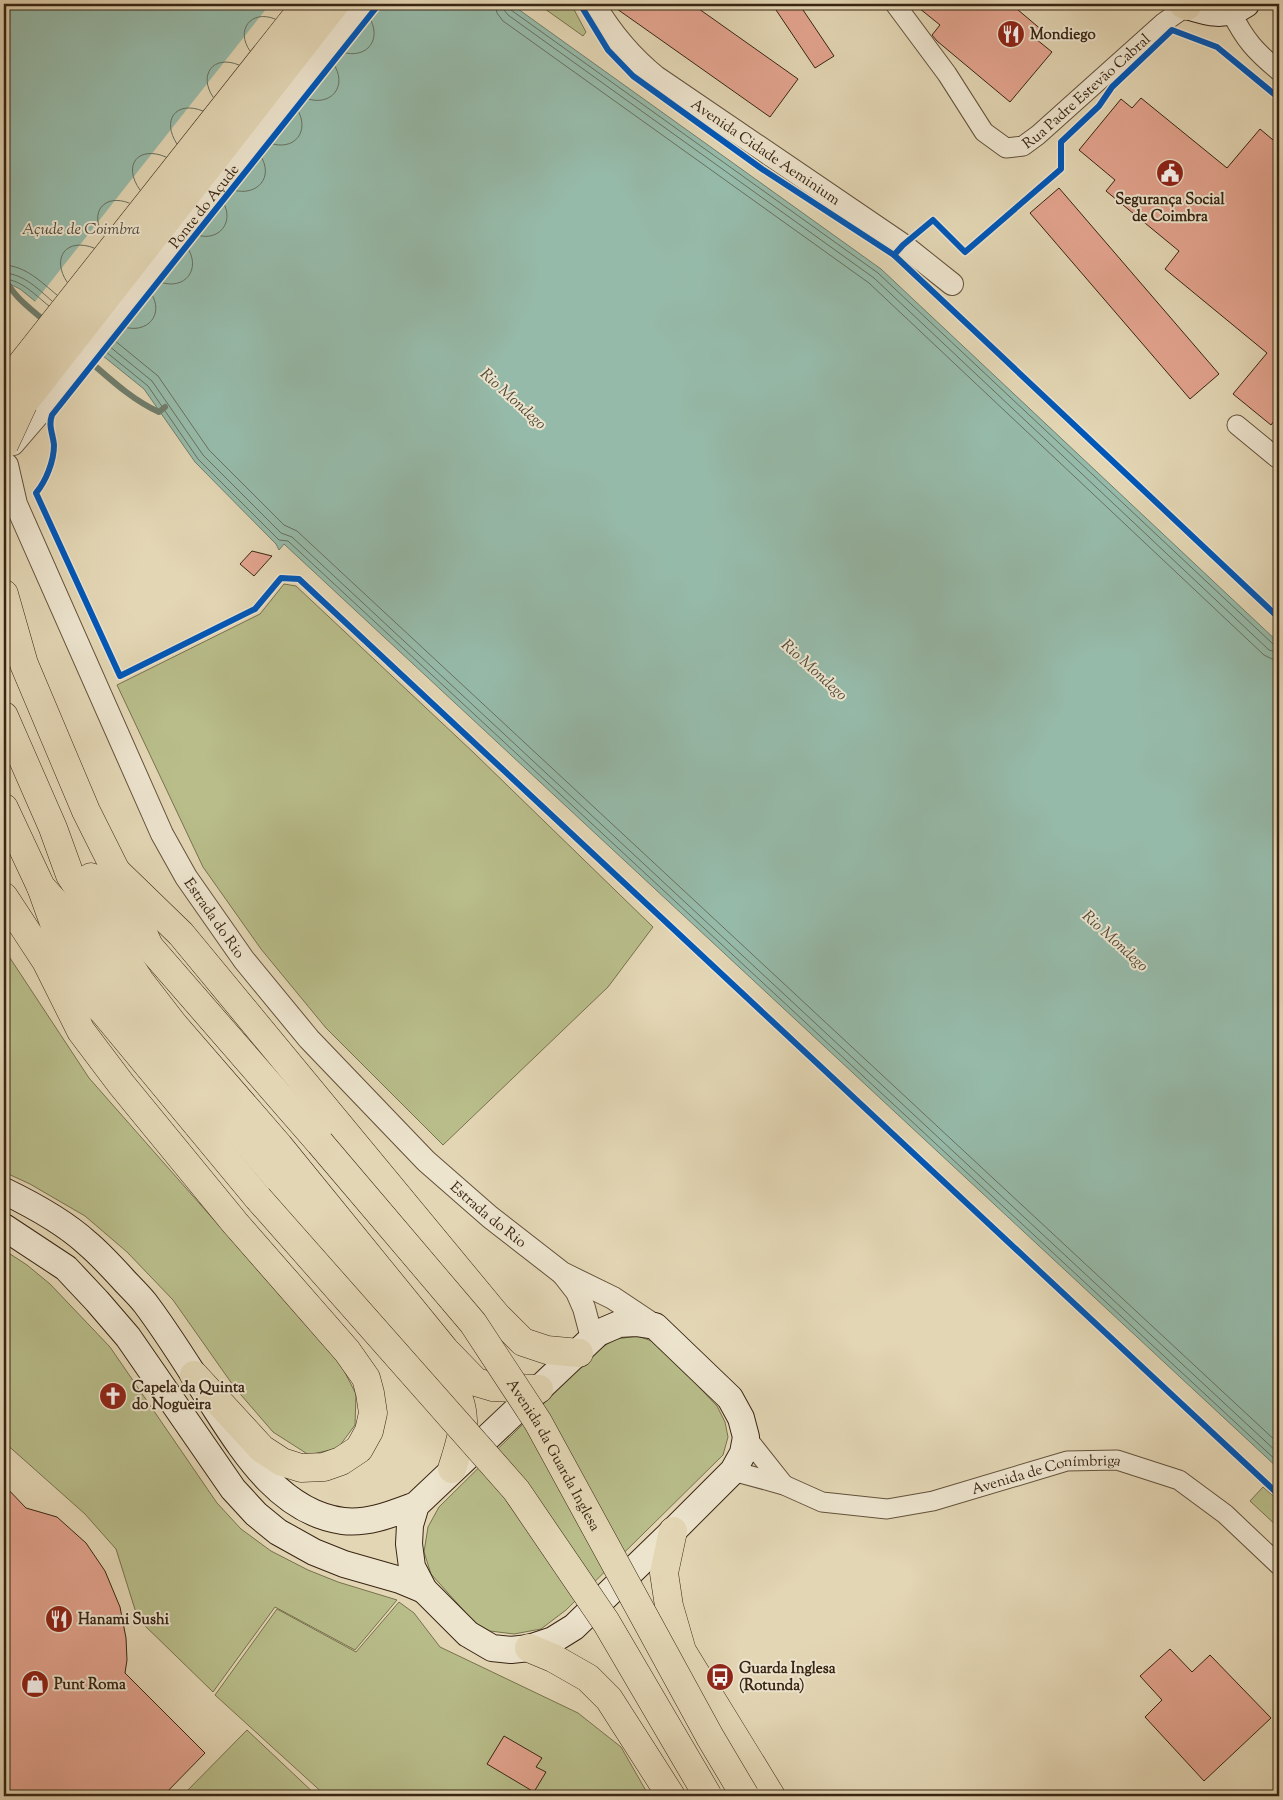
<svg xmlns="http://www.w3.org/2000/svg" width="1283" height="1800" font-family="'Sorts Mill Goudy',serif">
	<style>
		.green { fill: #b8bd8a; stroke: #78714e }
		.water { fill: #96baa9; stroke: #707e6d; fill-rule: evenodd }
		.pier { fill: #e3d6b4 }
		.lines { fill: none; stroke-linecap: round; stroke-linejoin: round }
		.shore { stroke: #67705e; stroke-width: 1 }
		.stream { stroke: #707e6d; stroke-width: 6 }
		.building { fill: #e3a48f; stroke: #382513 }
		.minor-casing { stroke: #63513b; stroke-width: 21 }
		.tertiary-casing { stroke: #63513b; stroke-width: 24 }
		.secondary-casing { stroke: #382513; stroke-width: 28 }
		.primary-casing { stroke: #382513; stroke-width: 29 }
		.trunk-casing { stroke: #382513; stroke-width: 29 }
		.minor { stroke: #ede4ce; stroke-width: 19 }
		.tertiary { stroke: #ede4ce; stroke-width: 22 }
		.secondary { stroke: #ede4ce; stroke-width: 26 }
		.primary { stroke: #e3d6b4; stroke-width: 28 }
		.trunk { stroke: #e3d6b4; stroke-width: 28 }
		.primary-bridge-casing { stroke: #382513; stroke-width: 29; stroke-linecap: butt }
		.trunk-bridge-casing { stroke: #382513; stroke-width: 29; stroke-linecap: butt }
		.primary-bridge { stroke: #e3d6b4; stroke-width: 28 }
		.trunk-bridge { stroke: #e3d6b4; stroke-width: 28 }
		.cycleway-casing { stroke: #ede4ce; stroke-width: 9 }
		.cycleway { stroke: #0057b8; stroke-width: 6 }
		.labels { text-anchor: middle; stroke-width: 4; stroke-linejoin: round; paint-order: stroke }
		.poi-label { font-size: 15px; font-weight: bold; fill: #382513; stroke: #ede4ce; text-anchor: start }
		.street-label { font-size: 15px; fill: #382513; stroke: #ede4ce }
		.water-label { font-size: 16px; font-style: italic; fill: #504a38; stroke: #ede4ce }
	</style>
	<rect width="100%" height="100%" fill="#e3d6b4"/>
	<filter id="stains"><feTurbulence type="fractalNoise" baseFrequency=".004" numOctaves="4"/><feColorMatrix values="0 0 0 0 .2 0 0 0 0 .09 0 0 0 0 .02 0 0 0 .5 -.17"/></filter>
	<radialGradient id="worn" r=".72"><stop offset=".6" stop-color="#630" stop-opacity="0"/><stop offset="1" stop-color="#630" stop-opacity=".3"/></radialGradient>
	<g class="green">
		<polygon points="538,4 571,4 586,32 583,36"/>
		<polygon points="284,584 296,586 474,753 653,927 608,987 443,1145 326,1028 261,949 203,867 117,685 260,614"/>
		<polygon points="4,946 8,955 89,1078 340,1363 356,1394 355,1425 338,1448 309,1455 273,1432 235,1388 173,1300 127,1252 85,1216 30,1184 4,1172"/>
		<polygon points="4,1250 27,1265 50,1284 110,1347 217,1503 241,1529 271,1551 308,1570 338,1582 397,1600 355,1650 275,1607 213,1692 138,1619 116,1549 85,1514 4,1442"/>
		<polygon points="638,1336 657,1343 717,1406 725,1422 728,1437 723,1455 566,1610 541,1629 514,1634 490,1631 474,1622 431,1574 424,1552 428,1527 439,1507 599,1349 616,1339"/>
		<polygon points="1263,1487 1279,1501 1279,1528 1250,1501"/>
		<polygon points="399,1602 414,1613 440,1647 578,1713 621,1747 649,1796 326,1796 215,1695 277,1609 356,1652"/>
		<polygon points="247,1730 317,1796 182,1796"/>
	</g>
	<path class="water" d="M4 4H511L881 269 1279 643V1469L284 544 279 550 276 544 195 462 144 389 20 289 12 285 4 284ZM279 54 321 80 314 81Z"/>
	<polygon class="pier" points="270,4 384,4 102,358 34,303"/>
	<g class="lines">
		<g class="shore">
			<polyline points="495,4 497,13 503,21 869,283 1264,655 1272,659 1279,660"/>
			<polyline points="503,4 504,10 508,15 874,278 1269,650 1279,653"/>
			<polyline points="509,4 511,10 878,273 1274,645 1279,647"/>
			<path d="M250 51C235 30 251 9 275 19"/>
			<path d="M342 52C367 60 383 39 369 17"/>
			<path d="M213 97C198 75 213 54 239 65"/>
			<path d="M305 98C331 108 349 86 333 63"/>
			<path d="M270 143C294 152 311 131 297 109"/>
			<path d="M177 144C161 120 176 100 203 111"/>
			<path d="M140 190C122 165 138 145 166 157"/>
			<path d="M233 190C257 197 275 177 260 155"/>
			<path d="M197 235C219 242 235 222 223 202"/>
			<path d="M104 236C88 213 104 193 129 203"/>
			<path d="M4 265C26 266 41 282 57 295"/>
			<path d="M4 273C24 274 38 289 52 301"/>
			<path d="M4 279C22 280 35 295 49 306"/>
			<path d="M67 282C51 258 66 237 94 248"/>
			<path d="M160 282C185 291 202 269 187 247"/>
			<path d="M124 327C147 334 165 315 151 293"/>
			<polyline points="114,340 158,376 209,450 284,525 297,531 1279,1444"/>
			<polyline points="109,346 152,381 203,455 281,533 292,537 1279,1454"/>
			<polyline points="105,351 148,386 198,459 279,540 288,541 1279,1463"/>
		</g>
		<g class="stream">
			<path d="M4 276C12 296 30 308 46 322"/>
			<path d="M87 359C109 378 132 400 159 412L165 407"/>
		</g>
	</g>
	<g class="building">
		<polygon points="610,4 692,4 798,79 770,117"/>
		<polygon points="772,4 799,4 834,56 815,68"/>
		<polygon points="914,4 1011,4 1043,31 1036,39 1052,52 1010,102 937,41 932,35 940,25"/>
		<polygon points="1141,98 1227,168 1260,129 1279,145 1279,414 1271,425 1233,394 1267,353 1165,269 1179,251 1106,191 1115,180 1079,150 1121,99 1132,108"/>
		<polygon points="1059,188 1219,374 1190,399 1030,213"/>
		<polygon points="252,551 272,556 254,576 240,564"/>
		<polygon points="4,1485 26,1508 57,1517 86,1543 105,1571 120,1607 126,1638 127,1660 125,1673 205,1753 163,1796 4,1796"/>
		<polygon points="1170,1649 1192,1672 1210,1655 1271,1718 1204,1781 1145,1717 1162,1700 1140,1676"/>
		<polygon points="504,1736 542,1758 536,1767 546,1772 534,1792 487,1764"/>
	</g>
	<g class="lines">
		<g class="minor-casing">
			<g id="minor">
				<path id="s1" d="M895 4 947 74 984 132 1006 148 1023 146 1038 135 1163 23 1187 6"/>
				<path d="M1231 12C1245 40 1255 51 1279 71"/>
				<polyline points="1237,425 1277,458 1279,456"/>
				<polyline points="746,1437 784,1485"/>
				<path id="s2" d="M733 1471 784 1485 822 1502 887 1509 933 1501 1067 1461 1117 1460 1179 1480 1225 1514 1279 1565"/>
			</g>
		</g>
		<g class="tertiary-casing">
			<g id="tertiary">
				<path id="s3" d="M594 4C611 33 630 56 656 77L903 245 952 284"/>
				<path id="s4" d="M13 444 44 408 364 4"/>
				<path id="s5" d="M7 465 16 504 162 834 186 877 244 960 309 1039 426 1161 490 1217 562 1273 613 1298 655 1326"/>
				<polyline points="563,1274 577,1292 584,1308 592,1338"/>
			</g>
		</g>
		<g class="secondary-casing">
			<g id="secondary">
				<path d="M1187 6C1208 13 1226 18 1246 4"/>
				<path d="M4 1191C33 1205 63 1221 87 1243 99 1253 111 1266 122 1278 129 1286 138 1294 145 1303 167 1332 186 1363 206 1394 239 1444 276 1512 343 1521 368 1524 392 1514 416 1505L598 1333 619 1324 636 1323 655 1326 730 1398 741 1418 746 1437 743 1453 733 1471 673 1531 574 1627 553 1640 529 1648 511 1650 492 1648 468 1634 424 1590 412 1567 409 1544 410 1525 416 1505"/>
				<polyline points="4,1227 66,1268 97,1301 128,1337 233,1489 256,1514 278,1532 314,1552 344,1564 400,1580 424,1590"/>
			</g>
		</g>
		<g class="primary-casing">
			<g id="primary">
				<polyline points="4,716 53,828 70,875 140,981 174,1025 279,1146 445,1350 476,1382 493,1387 539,1389"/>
				<polyline points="4,808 41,887 59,937 103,1011 258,1198"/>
				<polyline points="91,877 107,898 320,1143"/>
				<path d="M41 887 76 925 129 1002 454 1387C470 1419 462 1436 452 1469"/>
				<polyline points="673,1531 664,1573 669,1606 682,1651 771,1796"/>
				<polyline points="529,1648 553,1658 588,1678 609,1699 671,1796"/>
			</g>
		</g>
		<g class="trunk-casing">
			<g id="trunk">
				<polyline points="1183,4 1187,6"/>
				<polyline points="4,386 306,4"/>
				<polyline points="6,421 23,404 335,4"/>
				<polyline points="4,594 24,664 86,811 116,871 148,944"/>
				<polyline points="116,871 181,934 496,1315 523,1342 547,1350 579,1353"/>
				<polyline points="4,897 46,961 81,1031 121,1084 235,1223 347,1351 366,1378 370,1393 373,1413 369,1431 359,1449 341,1461 324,1467 301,1468 282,1462 262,1449 194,1375"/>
				<polyline points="55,969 103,1011"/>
			</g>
		</g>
		<use href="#minor" class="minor"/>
		<use href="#tertiary" class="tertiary"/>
		<use href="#secondary" class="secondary"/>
		<use href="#primary" class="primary"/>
		<use href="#trunk" class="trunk"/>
		<g class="primary-bridge-casing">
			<g id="primary-bridge">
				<path id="s6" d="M320 1143 473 1323 538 1422 710 1737 745 1796"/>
				<polyline points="258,1198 516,1490 606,1622 708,1796"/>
			</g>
		</g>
		<g class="trunk-bridge-casing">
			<polyline id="trunk-bridge" points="4,445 23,404"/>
		</g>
		<use href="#primary-bridge" class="primary-bridge"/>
		<use href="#trunk-bridge" class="trunk-bridge"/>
		<g class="cycleway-casing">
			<g id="cycleway">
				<path d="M379 4 52 415C48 426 53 434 54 445 54 461 46 481 36 493L120 676 255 609 281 578 299 579 1279 1495"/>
				<polyline points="580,4 608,50 633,76 762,169 894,255 1279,618"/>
				<polyline points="894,255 903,245 933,220 965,252 1061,169 1061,142 1099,106 1112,87 1172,30 1217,47 1279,98"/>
			</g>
		</g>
		<use href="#cycleway" class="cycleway"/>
	</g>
	<defs>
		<g id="restaurant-disc" transform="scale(1.4375)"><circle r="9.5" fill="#8f2418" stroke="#ede4ce"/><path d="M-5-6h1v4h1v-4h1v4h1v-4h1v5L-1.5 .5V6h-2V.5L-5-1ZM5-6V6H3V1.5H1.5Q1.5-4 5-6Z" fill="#fff"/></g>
		<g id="civic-disc" transform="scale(1.4375)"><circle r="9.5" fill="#8f2418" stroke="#ede4ce"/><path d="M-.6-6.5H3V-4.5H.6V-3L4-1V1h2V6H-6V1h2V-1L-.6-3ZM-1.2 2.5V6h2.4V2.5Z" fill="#fff"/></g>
		<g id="church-disc" transform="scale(1.4375)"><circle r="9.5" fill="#8f2418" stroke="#ede4ce"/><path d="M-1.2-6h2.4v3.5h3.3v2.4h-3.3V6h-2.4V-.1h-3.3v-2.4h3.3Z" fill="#fff"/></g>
		<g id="bus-disc" transform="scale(1.4375)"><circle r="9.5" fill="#8f2418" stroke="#ede4ce"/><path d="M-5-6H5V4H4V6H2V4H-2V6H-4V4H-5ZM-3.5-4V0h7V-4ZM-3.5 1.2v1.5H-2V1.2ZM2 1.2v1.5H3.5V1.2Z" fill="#fff"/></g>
		<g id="shop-disc" transform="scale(1.4375)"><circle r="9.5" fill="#8f2418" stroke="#ede4ce"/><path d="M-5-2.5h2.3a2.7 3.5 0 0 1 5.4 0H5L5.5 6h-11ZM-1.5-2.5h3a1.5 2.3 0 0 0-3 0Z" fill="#fff"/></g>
	</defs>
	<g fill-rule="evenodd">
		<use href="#restaurant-disc" x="1011" y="34"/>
		<use href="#civic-disc" x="1170" y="173"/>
		<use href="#church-disc" x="113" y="1396"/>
		<use href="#restaurant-disc" x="59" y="1619"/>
		<use href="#bus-disc" x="720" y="1677"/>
		<use href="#shop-disc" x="35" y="1684"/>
	</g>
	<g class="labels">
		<g class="poi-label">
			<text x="1030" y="39">Mondiego</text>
			<text x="1170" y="204" text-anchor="middle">Segurança Social<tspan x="1170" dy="17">de Coimbra</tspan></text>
			<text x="132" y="1392">Capela da Quinta<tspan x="132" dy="17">do Nogueira</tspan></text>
			<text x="78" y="1624">Hanami Sushi</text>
			<text x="739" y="1673">Guarda Inglesa<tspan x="739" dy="17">(Rotunda)</tspan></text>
			<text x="54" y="1689">Punt Roma</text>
		</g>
		<g class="street-label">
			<text dy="5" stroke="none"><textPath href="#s1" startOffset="284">Rua Padre Estevão Cabral</textPath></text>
			<text dy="5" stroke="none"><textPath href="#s3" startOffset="229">Avenida Cidade Aeminium</textPath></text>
			<text dy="5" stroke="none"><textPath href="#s4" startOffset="305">Ponte do Açude</textPath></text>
			<text dy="5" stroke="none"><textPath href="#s5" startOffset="500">Estrada do Rio</textPath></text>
			<text dy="5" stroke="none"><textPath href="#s5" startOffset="905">Estrada do Rio</textPath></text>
			<text dy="5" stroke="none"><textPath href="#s6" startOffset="391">Avenida da Guarda Inglesa</textPath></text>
			<text dy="5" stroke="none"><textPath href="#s2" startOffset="324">Avenida de Conímbriga</textPath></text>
		</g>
		<g class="water-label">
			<text x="81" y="234">Açude de Coimbra</text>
			<text transform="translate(514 398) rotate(42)" y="6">Rio Mondego</text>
			<text transform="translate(815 669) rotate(42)" y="6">Rio Mondego</text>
			<text transform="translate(1116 940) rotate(42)" y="6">Rio Mondego</text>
		</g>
	</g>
	<rect width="1283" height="1800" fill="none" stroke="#e3d6b4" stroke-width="20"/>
	<rect x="5" y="5" width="1273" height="1790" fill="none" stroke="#382513" stroke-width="2.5"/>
	<rect x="10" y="10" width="1263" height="1780" fill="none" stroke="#382513"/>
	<rect width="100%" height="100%" filter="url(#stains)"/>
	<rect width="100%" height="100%" fill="url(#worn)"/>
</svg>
